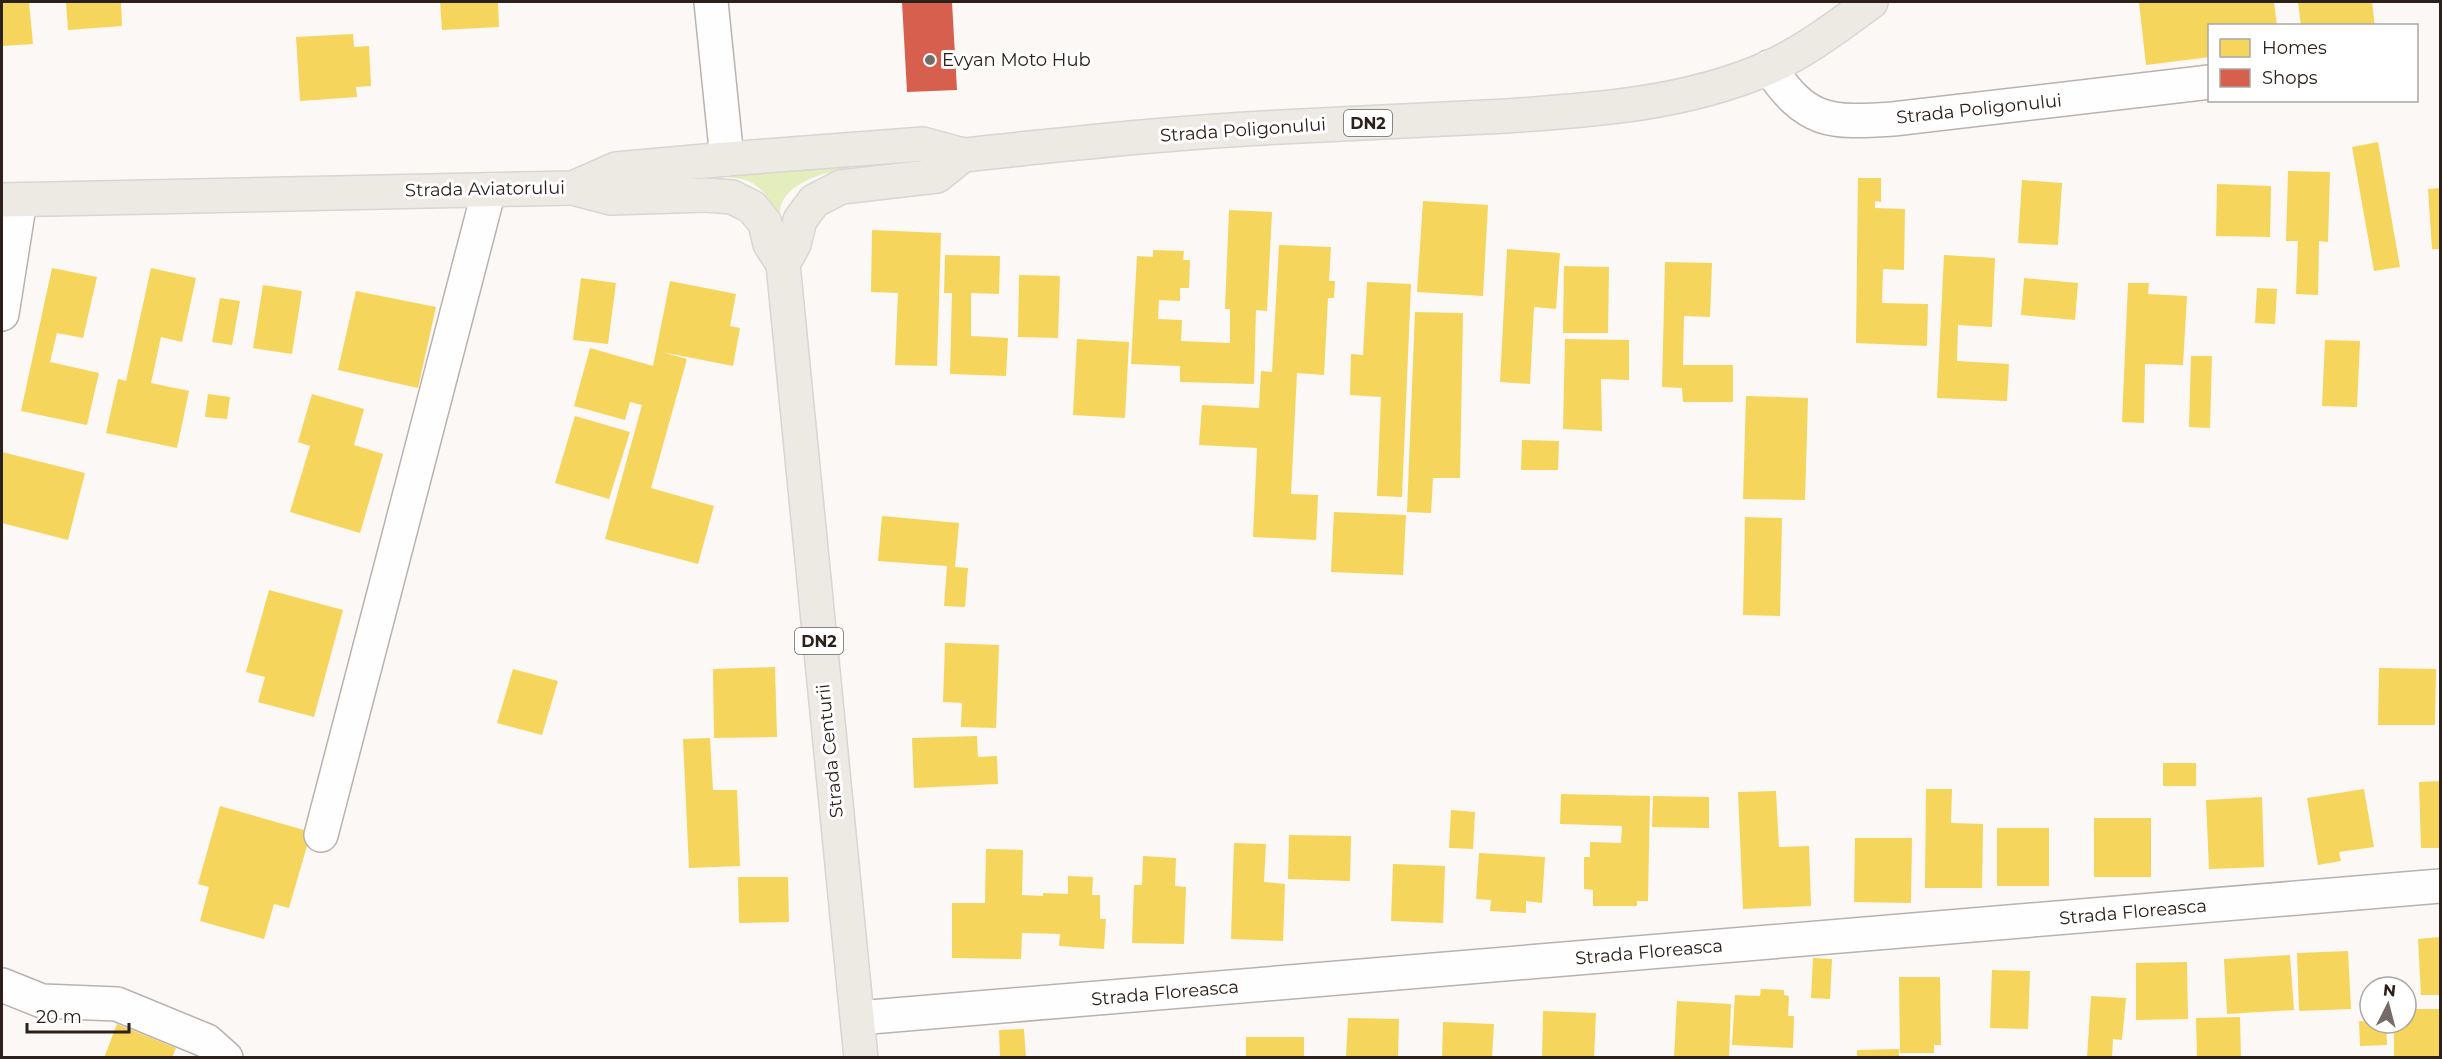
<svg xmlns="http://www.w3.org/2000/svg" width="2442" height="1059" font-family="Montserrat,sans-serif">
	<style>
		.green { fill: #e4eebd }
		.homes { fill: #f6d55c }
		.shops { fill: #d6604d }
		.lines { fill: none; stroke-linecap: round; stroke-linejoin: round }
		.minor-casing { stroke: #b9b2ae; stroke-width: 36 }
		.major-casing { stroke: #d8d5d2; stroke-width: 36 }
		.minor { stroke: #fffefe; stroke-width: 33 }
		.major { stroke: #edeae3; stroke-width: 33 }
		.poi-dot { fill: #756c67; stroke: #fff; stroke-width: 2 }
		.labels { text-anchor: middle; stroke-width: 6; stroke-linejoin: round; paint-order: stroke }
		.shield { fill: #fff; stroke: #6b645f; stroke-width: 1.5 }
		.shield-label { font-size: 16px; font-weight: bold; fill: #2c211a }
		.poi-label { font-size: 18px; fill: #2c211a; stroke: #fff; text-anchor: start }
		.street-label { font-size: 18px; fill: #2c211a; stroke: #fff }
	</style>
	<rect width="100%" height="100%" fill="#fcf8f6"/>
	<path class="green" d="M912 159C878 165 797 166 781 205 780 208 780 214 779 218 757 169 736 178 688 178Z"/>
	<g class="homes">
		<polygon points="2,2 29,2 33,44 2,46"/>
		<polygon points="66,2 121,2 122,26 68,30"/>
		<polygon points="440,2 498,2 499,27 442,30"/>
		<polygon points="2139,2 2274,2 2277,26 2210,26 2210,57 2146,65"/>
		<polygon points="2298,2 2372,2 2375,26 2301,26"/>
		<polygon points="353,34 354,47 369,46 371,86 356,87 357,97 300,101 296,37"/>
		<polygon points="2378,142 2400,267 2374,271 2352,147"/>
		<polygon points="2288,171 2330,172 2328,242 2319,241 2318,295 2296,294 2298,241 2286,241"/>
		<polygon points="1858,178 1881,178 1881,202 1875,201 1875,208 1905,209 1904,270 1883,269 1882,303 1928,304 1927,346 1856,343"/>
		<polygon points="2022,180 2062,183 2058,245 2018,243"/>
		<polygon points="2217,184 2271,186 2270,237 2216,236"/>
		<polygon points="2440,188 2440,249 2432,249 2428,189"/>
		<polygon points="1423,201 1488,205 1483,296 1417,292"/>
		<polygon points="1229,210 1272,212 1267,311 1256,310 1254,384 1180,382 1180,366 1131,364 1137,256 1153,257 1153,250 1184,251 1183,260 1190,260 1189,288 1180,288 1180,301 1159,300 1158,319 1182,320 1181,341 1230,343 1230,309 1225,309"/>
		<polygon points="872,230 941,233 937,366 895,365 898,293 871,292"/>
		<polygon points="1279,245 1331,247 1329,281 1335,281 1334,298 1328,298 1324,375 1297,373 1291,494 1318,495 1316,540 1253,537 1257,448 1199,445 1202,405 1259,408 1261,371 1272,372"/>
		<polygon points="1507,249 1560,253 1556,309 1534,307 1530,384 1500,382"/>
		<polygon points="945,255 1000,256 999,294 971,293 971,336 1008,338 1006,376 950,374 952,293 944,293"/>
		<polygon points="1944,255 1995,258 1992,327 1958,325 1957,361 2009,364 2007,401 1937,398"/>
		<polygon points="1665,262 1712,263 1710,317 1684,316 1683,365 1733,365 1733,402 1683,402 1682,388 1662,387"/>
		<polygon points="1564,266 1609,267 1608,333 1563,333"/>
		<polygon points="52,268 97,277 83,338 57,333 50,362 99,373 87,425 21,411"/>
		<polygon points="151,268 196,278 182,342 161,337 151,383 189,391 177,448 106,433 118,379 126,381"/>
		<polygon points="1019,275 1060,276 1058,338 1018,337"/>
		<polygon points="581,278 616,283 608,344 573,340"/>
		<polygon points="2024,278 2078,283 2075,320 2021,315"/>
		<polygon points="670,281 736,294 730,326 740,328 733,366 662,352 687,359 651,488 714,506 698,564 605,539 642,405 630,402 625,420 574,406 590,348 653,366"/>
		<polygon points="1367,282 1411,284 1402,497 1377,496 1381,397 1350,395 1351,354 1363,355"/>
		<polygon points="2128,283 2149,283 2148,294 2187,296 2183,365 2145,364 2144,423 2122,422"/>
		<polygon points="263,285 302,291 292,354 253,348"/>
		<polygon points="2257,288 2277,289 2275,324 2255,323"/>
		<polygon points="356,291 436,307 418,388 338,370"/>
		<polygon points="220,298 240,301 232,345 212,342"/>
		<polygon points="1415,312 1463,313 1460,478 1433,478 1431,513 1407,512"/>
		<polygon points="1077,339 1129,342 1125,418 1073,415"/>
		<polygon points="1565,339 1629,340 1629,380 1601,379 1602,431 1563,429"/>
		<polygon points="2325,340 2360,341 2357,407 2322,406"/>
		<polygon points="2191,356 2212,356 2210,428 2189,427"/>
		<polygon points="208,394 230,397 227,419 205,417"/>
		<polygon points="312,394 364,409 354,445 383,454 360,533 290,512 310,446 298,442"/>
		<polygon points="1746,396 1808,398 1805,500 1743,499"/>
		<polygon points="575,416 630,432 609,499 555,483"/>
		<polygon points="1522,440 1559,441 1558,470 1521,470"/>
		<polygon points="2,452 85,473 68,540 2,523"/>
		<polygon points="1334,512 1406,515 1403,575 1331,572"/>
		<polygon points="882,516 959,523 955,567 968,568 965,607 944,606 947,566 878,561"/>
		<polygon points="1745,517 1782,518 1780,616 1743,615"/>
		<polygon points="269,590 343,610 314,717 258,702 265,677 246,672"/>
		<polygon points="945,643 999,645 996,728 961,727 962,703 943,702"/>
		<polygon points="775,667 777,737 714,738 713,669"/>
		<polygon points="2379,668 2436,669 2435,725 2378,725"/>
		<polygon points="513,669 558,681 542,735 497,723"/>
		<polygon points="977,736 978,757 997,756 998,784 914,788 912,738"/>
		<polygon points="710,738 713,790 737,790 740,866 689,868 683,739"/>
		<rect x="2163" y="763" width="33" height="23"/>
		<polygon points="2440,781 2440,848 2421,848 2419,782"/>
		<polygon points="1926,789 1952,789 1951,823 1983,824 1982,888 1925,888"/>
		<polygon points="2364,789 2374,847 2339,852 2341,861 2318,865 2307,798"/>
		<polygon points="1776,791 1779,847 1809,846 1811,906 1743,909 1738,792"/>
		<polygon points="1561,794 1650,796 1648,901 1637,901 1637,906 1593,906 1593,890 1584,889 1584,857 1590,857 1590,842 1621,843 1622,826 1560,824"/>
		<polygon points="1653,796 1709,797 1709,828 1652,827"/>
		<polygon points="2262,797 2264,867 2209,869 2206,800"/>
		<polygon points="220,806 311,832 289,908 274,904 264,939 200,921 209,887 198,884"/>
		<polygon points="1451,810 1475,812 1473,849 1449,848"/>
		<rect x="2094" y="818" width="57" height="59"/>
		<rect x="1997" y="828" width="52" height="58"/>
		<polygon points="1289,835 1351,836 1350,881 1288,879"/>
		<polygon points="1855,838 1912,838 1911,903 1854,902"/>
		<polygon points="1234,843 1266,844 1264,882 1285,884 1283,941 1231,939"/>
		<polygon points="986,849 1023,850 1022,895 1043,896 1043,893 1068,894 1068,876 1093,877 1092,895 1100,895 1100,919 1106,919 1104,949 1059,946 1060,934 1022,933 1021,959 952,958 952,903 985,903"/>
		<polygon points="1479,853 1545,857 1542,903 1526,901 1526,913 1490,911 1491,900 1476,899"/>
		<polygon points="1143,856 1176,858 1175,886 1186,887 1184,944 1132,943 1134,885 1142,885"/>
		<polygon points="1393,864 1445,866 1443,923 1391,921"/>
		<polygon points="738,877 788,877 789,922 739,923"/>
		<polygon points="2440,937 2440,995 2421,995 2418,939"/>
		<polygon points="2348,951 2351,1009 2299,1011 2297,953"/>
		<polygon points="2290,955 2294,1010 2227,1014 2224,959"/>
		<polygon points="1813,958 1832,959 1830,999 1811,998"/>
		<polygon points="2187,962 2188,1019 2136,1020 2136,963"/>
		<polygon points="1992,970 2030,971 2028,1029 1990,1028"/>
		<polygon points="1899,977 1940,977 1941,1045 1934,1045 1934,1053 1900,1053"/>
		<polygon points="1761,989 1784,990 1784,995 1789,996 1788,1016 1794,1016 1793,1048 1732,1045 1735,995 1760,996"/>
		<polygon points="2091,996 2126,998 2122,1040 2113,1039 2112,1058 2087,1058"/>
		<polygon points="1677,1001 1731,1004 1729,1058 1674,1058"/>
		<polygon points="2406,1009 2440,1009 2440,1057 2394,1057 2394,1023 2406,1023"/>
		<polygon points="1543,1011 1596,1013 1594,1058 1542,1058"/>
		<polygon points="2240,1017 2241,1058 2197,1058 2196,1018"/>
		<polygon points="1348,1018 1399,1019 1398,1058 1346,1058"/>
		<polygon points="2359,1021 2386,1023 2387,1045 2360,1046"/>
		<polygon points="1443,1022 1494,1024 1492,1058 1442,1058"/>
		<polygon points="117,1024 176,1048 172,1058 104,1058"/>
		<polygon points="1024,1029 1026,1058 1000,1058 999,1030"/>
		<rect x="1246" y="1037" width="58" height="21"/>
		<polygon points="1899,1049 1899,1058 1857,1058 1857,1050"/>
	</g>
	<polygon class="shops" points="902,2 952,2 957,90 907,92"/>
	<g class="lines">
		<g class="minor-casing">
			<g id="minor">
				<polyline points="711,2 727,159"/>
				<path d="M1769 67C1807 124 1830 123 1893 119L2210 82"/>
				<polyline points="2,314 20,200"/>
				<polyline points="321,835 489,190"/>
				<polyline points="2,985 42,1001 117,1004 207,1041 226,1058"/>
				<polyline points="858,1018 2440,886"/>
			</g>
		</g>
		<g class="major-casing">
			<g id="major">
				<polyline points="573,188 611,198 706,195 732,197 752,207 765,223 770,244 783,264 861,1058"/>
				<path d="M2 200 573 188 616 169 727 159 923 144 963 155C1069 144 1175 132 1281 127 1356 123 1431 120 1506 116 1595 110 1686 104 1768 68 1806 51 1838 26 1871 2"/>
				<polyline points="783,264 794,244 800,220 814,201 841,187 937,176 963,155"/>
			</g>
		</g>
		<use href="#minor" class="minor"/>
		<use href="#major" class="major"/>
	</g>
	<circle class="poi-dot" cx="930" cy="60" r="6"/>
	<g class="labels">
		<g class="shield">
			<rect x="1344" y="110" width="48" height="26" rx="4.5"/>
			<rect x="795" y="628" width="48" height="26" rx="4.5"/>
		</g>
		<g class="shield-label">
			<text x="1368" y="129">DN2</text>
			<text x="819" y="647">DN2</text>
		</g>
		<g class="poi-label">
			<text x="942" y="66">Evyan Moto Hub</text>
		</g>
		<g class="street-label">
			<text transform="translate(1979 109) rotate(-6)" y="6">Strada Poligonului</text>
			<text transform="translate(1243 130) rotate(-4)" y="6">Strada Poligonului</text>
			<text transform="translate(485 189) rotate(-1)" y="6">Strada Aviatorului</text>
			<text transform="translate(830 751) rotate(-96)" y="6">Strada Centurii</text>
			<text transform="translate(2133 912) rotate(-5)" y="6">Strada Floreasca</text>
			<text transform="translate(1649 952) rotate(-5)" y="6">Strada Floreasca</text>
			<text transform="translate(1165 993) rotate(-5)" y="6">Strada Floreasca</text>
		</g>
	</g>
	<rect width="2442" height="1059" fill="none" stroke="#2c211a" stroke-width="6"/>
	<rect x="2208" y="24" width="210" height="78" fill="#ffffff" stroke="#aba6a3" stroke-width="1.5"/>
	<rect x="2220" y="39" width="30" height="18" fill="#f6d55c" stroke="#aba6a3" stroke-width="1.5"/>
	<text x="2262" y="54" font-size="18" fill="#2c211a">Homes</text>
	<rect x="2220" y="69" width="30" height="18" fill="#d6604d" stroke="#aba6a3" stroke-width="1.5"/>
	<text x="2262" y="84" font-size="18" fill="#2c211a">Shops</text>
	<g transform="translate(2388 1005) rotate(6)"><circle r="28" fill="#ffffff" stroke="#aba6a3" stroke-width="1.5"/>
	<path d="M0-4.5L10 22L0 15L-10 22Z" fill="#756c67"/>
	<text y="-9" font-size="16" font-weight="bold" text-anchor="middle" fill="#2c211a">N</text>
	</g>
	<path d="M27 1023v9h102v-9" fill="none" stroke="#2c211a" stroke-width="3"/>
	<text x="36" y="1023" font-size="18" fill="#2c211a" stroke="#ffffff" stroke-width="4.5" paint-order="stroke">20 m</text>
</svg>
